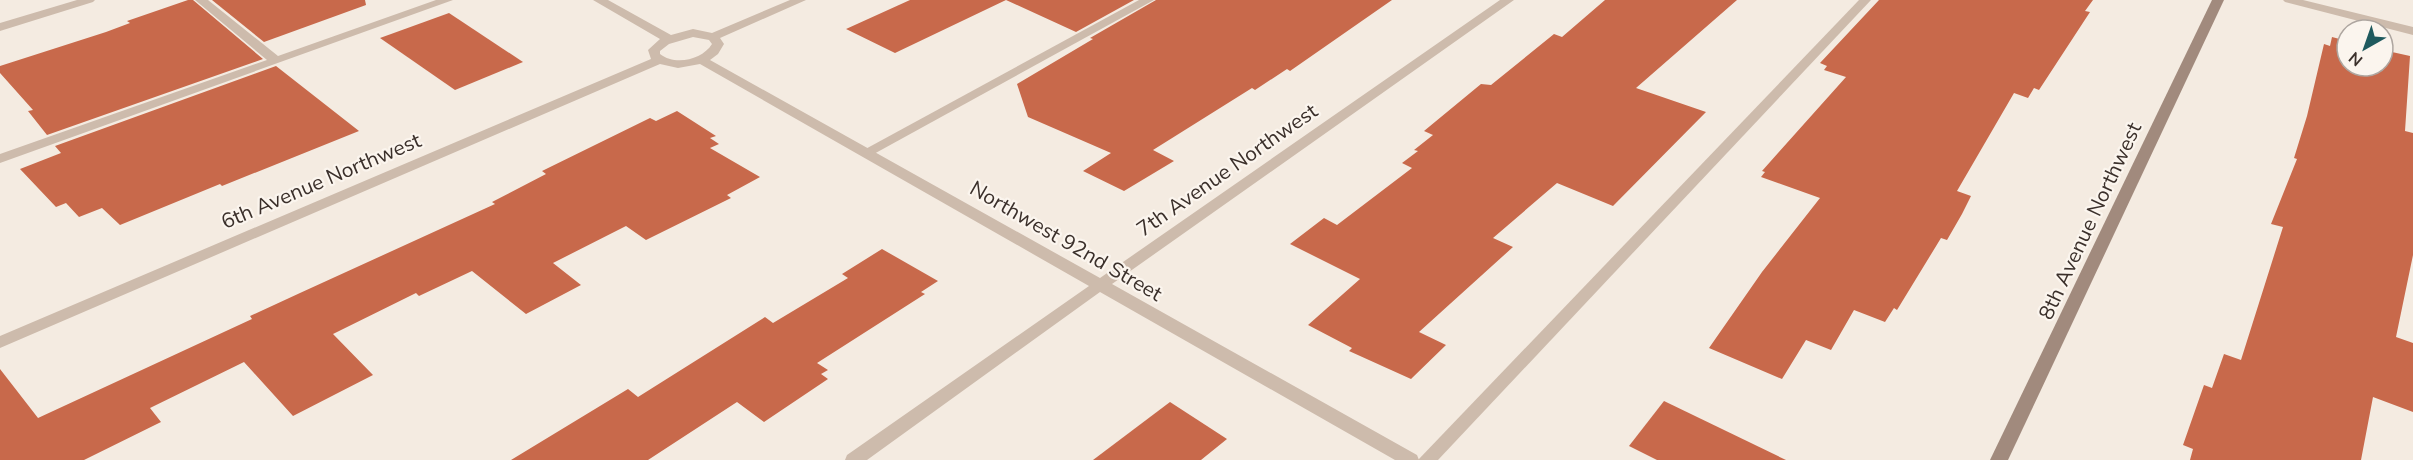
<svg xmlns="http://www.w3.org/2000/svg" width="2413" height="460" font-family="'Nunito Sans',sans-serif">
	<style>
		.building { fill: #c8694b }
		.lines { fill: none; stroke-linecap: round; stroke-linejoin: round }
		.lane { fill: #cdbbac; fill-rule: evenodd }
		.street { fill: #cdbbac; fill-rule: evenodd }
		.secondary { fill: #a18a7d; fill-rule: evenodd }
		.labels { text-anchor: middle; stroke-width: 4.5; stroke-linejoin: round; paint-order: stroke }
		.street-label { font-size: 21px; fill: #3b302b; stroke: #fbf5ee }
	</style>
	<rect width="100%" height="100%" fill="#f4ebe1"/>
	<g class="building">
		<polygon points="188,0 193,0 263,59 47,135 28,111 33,110 0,73 0,66 106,32 130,23 127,21"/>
		<polygon points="212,0 365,0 366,5 264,42"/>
		<polygon points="910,0 1134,0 1076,32 1006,0 895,53 846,29"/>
		<polygon points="1156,0 1392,0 1290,71 1287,69 1255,90 1252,88 1153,150 1174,161 1124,191 1083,171 1111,153 1028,117 1017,84 1093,39 1090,38"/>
		<polygon points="1605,0 1737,0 1636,88 1706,112 1613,206 1557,183 1493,238 1513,247 1419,332 1446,345 1411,379 1349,351 1352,348 1308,325 1360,279 1290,244 1324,218 1337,225 1412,168 1402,163 1418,151 1414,150 1433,135 1424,131 1481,84 1491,85 1554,34 1562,37"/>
		<polygon points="1879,0 2093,0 2085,11 2090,12 2039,90 2034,88 2028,98 2014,93 1957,191 1971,196 1962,214 1947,240 1941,238 1897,310 1894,308 1885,322 1854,310 1831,350 1806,340 1782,379 1709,348 1762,272 1820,198 1761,177 1765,172 1762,171 1846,77 1824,70 1827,66 1820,63"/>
		<polygon points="449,13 523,62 455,90 380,38"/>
		<polygon points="2332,37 2347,41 2347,66 2383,66 2383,50 2410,56 2405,131 2413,133 2413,255 2396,337 2413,343 2413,412 2373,397 2361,460 2190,460 2193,449 2183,445 2204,385 2212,388 2224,354 2241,360 2283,227 2271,224 2297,159 2294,158 2307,116 2324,44 2330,46"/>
		<polygon points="276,66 359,131 222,186 220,184 120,225 102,208 79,217 66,203 56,207 20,169 61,153 55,146"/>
		<polygon points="677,111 716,136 710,138 719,144 710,148 760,177 727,195 731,198 646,240 626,226 553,263 581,285 526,314 472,271 419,296 416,293 333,334 373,375 293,416 244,362 150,408 161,422 84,460 0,460 0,369 38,418 252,319 250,316 300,293 495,204 492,202 546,174 542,171 650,118 656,121"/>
		<polygon points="882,249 938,281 921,292 925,294 817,363 828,370 821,374 828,379 764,422 737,402 648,460 511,460 628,389 638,397 765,317 773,323 848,278 842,274"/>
		<polygon points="1664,401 1786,460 1657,460 1629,446"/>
		<polygon points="1170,402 1227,439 1201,460 1093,460"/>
	</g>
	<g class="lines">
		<g class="lane">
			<polygon points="195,0 208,0 278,56 436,0 453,0 0,163 0,154 267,60"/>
			<polygon points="1139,0 1154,0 872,155 867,156 860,152"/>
			<polygon points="1859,0 1871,0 1438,460 1418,460"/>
		</g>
		<g class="street">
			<polygon points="77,0 95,0 93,2 0,31 0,23"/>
			<path d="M593 0H608L671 35 693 29 712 33 790 0H806L720 38 724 44 718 54 710 60 1100 278 1500 0H1514L1112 284 1417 455 1419 460H1395L1100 292 867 460H845L847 455 1089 286 700 64 678 68 660 64 0 348V336L651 59 648 50 660 39ZM693 37 709 40 712 44C702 60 675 66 660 54V51L669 44Z"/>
			<polygon points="2283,0 2303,0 2413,27 2413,35 2285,2"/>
		</g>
		<polygon class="secondary" points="2212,0 2224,0 2008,460 1990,460"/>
	</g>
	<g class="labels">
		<g class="street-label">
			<text transform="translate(1227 170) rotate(-35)" y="7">7th Avenue Northwest</text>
			<text transform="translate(321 181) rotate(-23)" y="7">6th Avenue Northwest</text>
			<text transform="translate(2090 221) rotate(-65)" y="7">8th Avenue Northwest</text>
			<text transform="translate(1066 241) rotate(30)" y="7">Northwest 92nd Street</text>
		</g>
	</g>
	<g transform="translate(2365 48) rotate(220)"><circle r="28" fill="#fbf5ee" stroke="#aea6a0" stroke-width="1.5"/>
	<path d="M0-4.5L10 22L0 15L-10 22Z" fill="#1f5a5e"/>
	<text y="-9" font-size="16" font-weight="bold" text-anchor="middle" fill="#3b302b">N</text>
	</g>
</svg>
